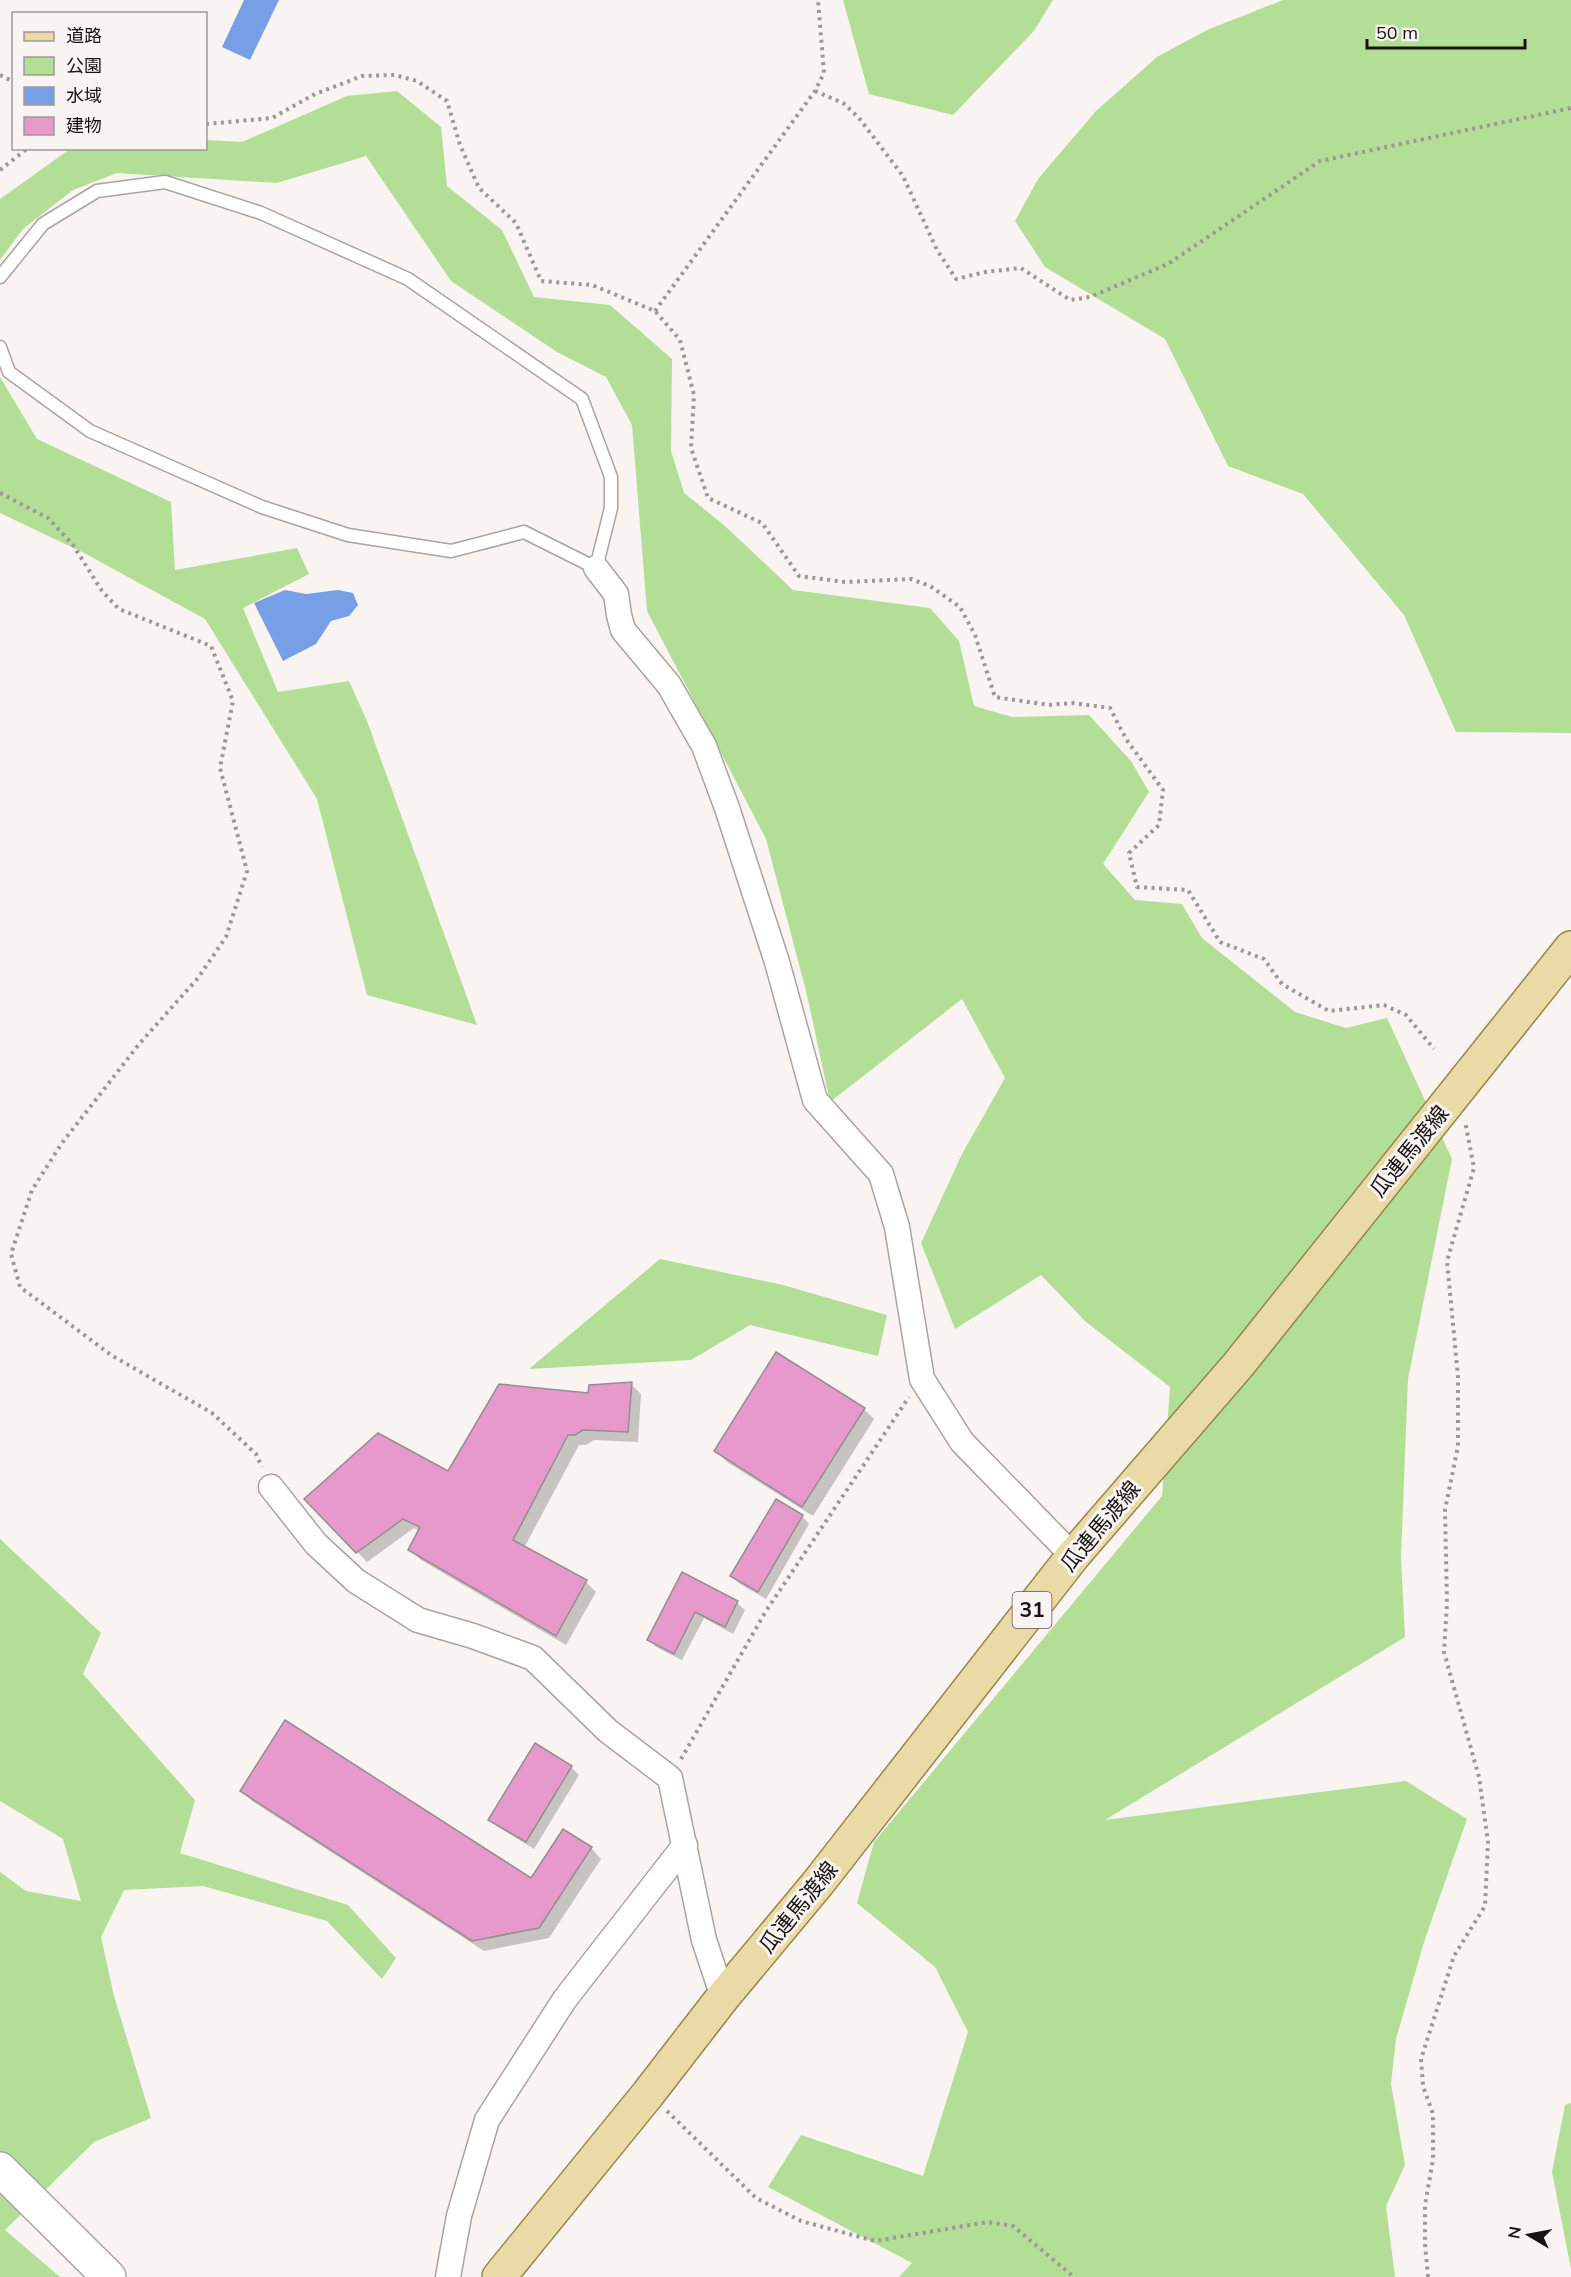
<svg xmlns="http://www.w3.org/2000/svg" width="1571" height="2277" font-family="Mulish,'Noto Sans JP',sans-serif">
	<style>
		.green { fill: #b3de96 }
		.water { fill: #779fe5 }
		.shadow { fill: #0003 }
		.building { fill: #e799cb; stroke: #938e91; stroke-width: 1.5 }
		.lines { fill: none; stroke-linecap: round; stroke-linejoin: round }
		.service-casing { stroke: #a9a4a2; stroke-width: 15 }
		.minor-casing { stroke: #a9a4a2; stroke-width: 27 }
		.secondary-casing { stroke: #a9a4a2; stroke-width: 36 }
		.primary-casing { stroke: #97864c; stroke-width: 36 }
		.path { stroke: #9c9897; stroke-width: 4; stroke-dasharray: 3 4.5; stroke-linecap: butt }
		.service { stroke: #fff; stroke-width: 12 }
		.minor { stroke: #fff; stroke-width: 24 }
		.secondary { stroke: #fff; stroke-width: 33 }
		.primary { stroke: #eadba6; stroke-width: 33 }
		.labels { text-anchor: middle; stroke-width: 6; stroke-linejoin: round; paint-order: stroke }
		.shield { fill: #f9f4f2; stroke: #5a5756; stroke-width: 1.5 }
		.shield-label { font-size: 21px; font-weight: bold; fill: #161413 }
		.street-label { font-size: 22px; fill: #161413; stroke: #f9f4f2 }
	</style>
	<rect width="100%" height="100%" fill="#f9f4f2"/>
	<g class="green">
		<polygon points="843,0 1053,0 1034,31 953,115 869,94"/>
		<polygon points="1283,0 1571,0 1571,733 1456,732 1404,615 1303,494 1228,466 1165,339 1045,267 1015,221 1038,179 1096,111 1157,57 1207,30"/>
		<polygon points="397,91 441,127 447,186 502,230 534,297 610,305 672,359 671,451 684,493 724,525 793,590 930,608 959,641 974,706 1012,717 1089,715 1131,761 1149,792 1103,864 1135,900 1182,904 1202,938 1295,1012 1346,1028 1387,1018 1452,1159 1408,1379 1401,1557 1405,1637 1105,1820 1406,1781 1467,1819 1425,1939 1396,2039 1391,2084 1405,2165 1386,2206 1395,2277 899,2277 912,2263 768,2187 801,2135 923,2176 968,2032 935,1967 857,1903 874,1842 1162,1496 1170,1387 1086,1322 1041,1275 955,1329 921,1243 962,1154 1005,1078 962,999 830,1102 807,995 766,839 647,611 632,425 606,377 557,352 451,281 366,156 277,183 117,173 73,190 23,229 0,260 0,199 70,149 206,148 206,140 242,142 347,96"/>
		<polygon points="0,377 37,439 171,502 175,570 297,548 309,574 243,608 278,692 349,681 367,721 477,1025 367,995 317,799 205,619 84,553 0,513"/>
		<polygon points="660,1259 783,1285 887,1315 878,1356 750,1325 691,1360 529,1369"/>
		<polygon points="0,1539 101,1633 83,1674 195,1800 180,1853 348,1905 396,1958 382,1979 327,1921 203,1886 124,1890 101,1937 114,1996 151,2118 94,2142 5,2230 60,2277 0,2277 0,1872 26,1891 81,1901 63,1839 0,1801"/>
		<polygon points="1571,2103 1571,2269 1552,2172 1565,2105"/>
	</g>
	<g class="water">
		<polygon points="244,0 279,0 250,60 222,47"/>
		<polygon points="285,590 306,594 338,590 353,593 358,605 349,616 331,621 316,644 283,661 254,603"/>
	</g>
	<g class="shadow">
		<polygon points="631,1384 641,1394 638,1442 594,1440 586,1445 579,1445 524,1548 586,1582 596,1592 566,1645 421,1560 410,1549 420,1531 414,1528 367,1562 306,1499 449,1473 590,1395"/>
		<polygon points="864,1409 874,1419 813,1516 727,1462 716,1451"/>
		<polygon points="802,1516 809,1524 766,1599 740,1584 732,1576"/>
		<polygon points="683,1574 737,1603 745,1610 733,1634 704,1618 682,1660 656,1647 648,1639"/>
		<polygon points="571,1767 579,1775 534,1849 498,1827 490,1819"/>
		<polygon points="242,1791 532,1880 591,1848 601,1859 549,1938 484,1951 252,1801"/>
	</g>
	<g class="building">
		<polygon points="776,1352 865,1408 802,1507 714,1451"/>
		<polygon points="632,1382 628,1432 583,1430 575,1435 568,1435 513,1540 587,1580 556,1636 408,1550 420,1527 403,1519 356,1553 304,1499 378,1433 448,1471 499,1384 588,1393 589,1385"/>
		<polygon points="776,1499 803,1515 758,1592 730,1576"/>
		<polygon points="682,1572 738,1601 725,1627 695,1612 674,1654 647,1640"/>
		<polygon points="285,1720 531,1878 563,1829 592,1847 539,1928 472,1941 240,1791"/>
		<polygon points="535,1743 572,1766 526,1842 488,1820"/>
	</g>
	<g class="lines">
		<g class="service-casing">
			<polyline id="service" points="0,277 43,224 97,191 165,182 261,213 408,279 582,399 611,477 611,508 596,568 524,532 451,551 348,535 262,507 90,431 9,372 0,347"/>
		</g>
		<g class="minor-casing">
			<g id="minor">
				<polyline points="596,568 616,594 619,615 623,630 669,685 704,746 727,808 777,962 815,1100 881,1174 897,1227 922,1379 962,1442 1073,1556"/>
				<polyline points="271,1487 316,1544 356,1581 418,1620 473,1636 533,1658 608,1731 670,1778 704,1940 723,1997"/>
				<polyline points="448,2277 459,2216 487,2120 565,1999 685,1845"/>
			</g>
		</g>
		<g class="secondary-casing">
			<polyline id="secondary" points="0,2169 109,2277"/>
		</g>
		<g class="primary-casing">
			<polyline id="primary" points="499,2277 648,2094 723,1997 818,1883 1073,1556 1239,1364 1571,948"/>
		</g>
		<g class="path">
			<polyline points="0,75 14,82"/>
			<polyline points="815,91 843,103 859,118 903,176 937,250 956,279 985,272 1021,268 1070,300 1090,297 1168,264 1320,161 1571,108"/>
			<polyline points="206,124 272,118 315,94 362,76 395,75 417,81 447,101 460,145 479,188 516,223 541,281 592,285 655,311 680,340 694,395 691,448 708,498 762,523 799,576 845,582 911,579 930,586 960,607 975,635 995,697 1049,705 1072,703 1110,708 1126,739 1163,790 1159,825 1129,853 1137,887 1188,890 1220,942 1264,959 1282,984 1329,1011 1384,1005 1406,1015 1434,1049"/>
			<polyline points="0,170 28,148"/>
			<polyline points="655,311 815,91 824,73 818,0"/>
			<polyline points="0,493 48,518 73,545 102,591 119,609 211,646 233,701 220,768 247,871 226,937 198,978 140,1043 62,1143 32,1190 11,1254 20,1287 111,1355 212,1413 256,1454 262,1467"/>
			<polyline points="681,1759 766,1611 909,1397"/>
			<polyline points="667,2111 756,2198 801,2221 875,2241 988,2222 1013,2226 1074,2277"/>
			<polyline points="1428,2277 1425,2244 1425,2205 1433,2160 1433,2114 1423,2086 1421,2059 1454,1956 1485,1906 1488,1842 1479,1777 1444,1652 1447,1604 1445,1510 1458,1446 1458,1377 1447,1261 1474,1168 1465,1121"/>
		</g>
		<use href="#service" class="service"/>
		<use href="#minor" class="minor"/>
		<use href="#secondary" class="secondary"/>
		<use href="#primary" class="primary"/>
	</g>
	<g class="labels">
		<rect class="shield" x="1012.5" y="1592" width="39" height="36" rx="4.5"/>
		<g class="shield-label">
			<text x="1032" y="1617">31</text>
		</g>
		<g class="street-label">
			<text transform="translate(1409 1151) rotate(-51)" y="8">瓜連馬渡線</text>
			<text transform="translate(1100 1526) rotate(-50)" y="8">瓜連馬渡線</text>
			<text transform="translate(798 1907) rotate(-51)" y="8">瓜連馬渡線</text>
		</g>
	</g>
	<rect x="12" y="12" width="195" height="138" fill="#f9f4f2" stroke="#9e9a99" stroke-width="1.5"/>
	<rect x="24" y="32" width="30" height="9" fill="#eadba6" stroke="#9e9a99" stroke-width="1.5"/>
	<text x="66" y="42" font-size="18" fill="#161413">道路</text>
	<rect x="24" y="57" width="30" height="18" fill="#b3de96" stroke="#9e9a99" stroke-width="1.5"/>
	<text x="66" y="72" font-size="18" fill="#161413">公園</text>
	<rect x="24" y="87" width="30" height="18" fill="#779fe5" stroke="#9e9a99" stroke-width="1.5"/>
	<text x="66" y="102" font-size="18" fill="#161413">水域</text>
	<rect x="24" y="117" width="30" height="18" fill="#e799cb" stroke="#9e9a99" stroke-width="1.5"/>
	<text x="66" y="132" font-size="18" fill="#161413">建物</text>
	<g transform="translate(1529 2235) rotate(280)" stroke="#f9f4f2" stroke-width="4.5" paint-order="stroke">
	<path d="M0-4.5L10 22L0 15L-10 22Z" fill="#161413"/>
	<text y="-9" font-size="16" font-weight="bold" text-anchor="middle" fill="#161413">N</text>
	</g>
	<path d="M1367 39v9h158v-9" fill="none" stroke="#161413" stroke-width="3"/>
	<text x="1376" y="39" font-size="18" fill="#161413" stroke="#f9f4f2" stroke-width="4.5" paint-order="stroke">50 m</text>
</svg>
